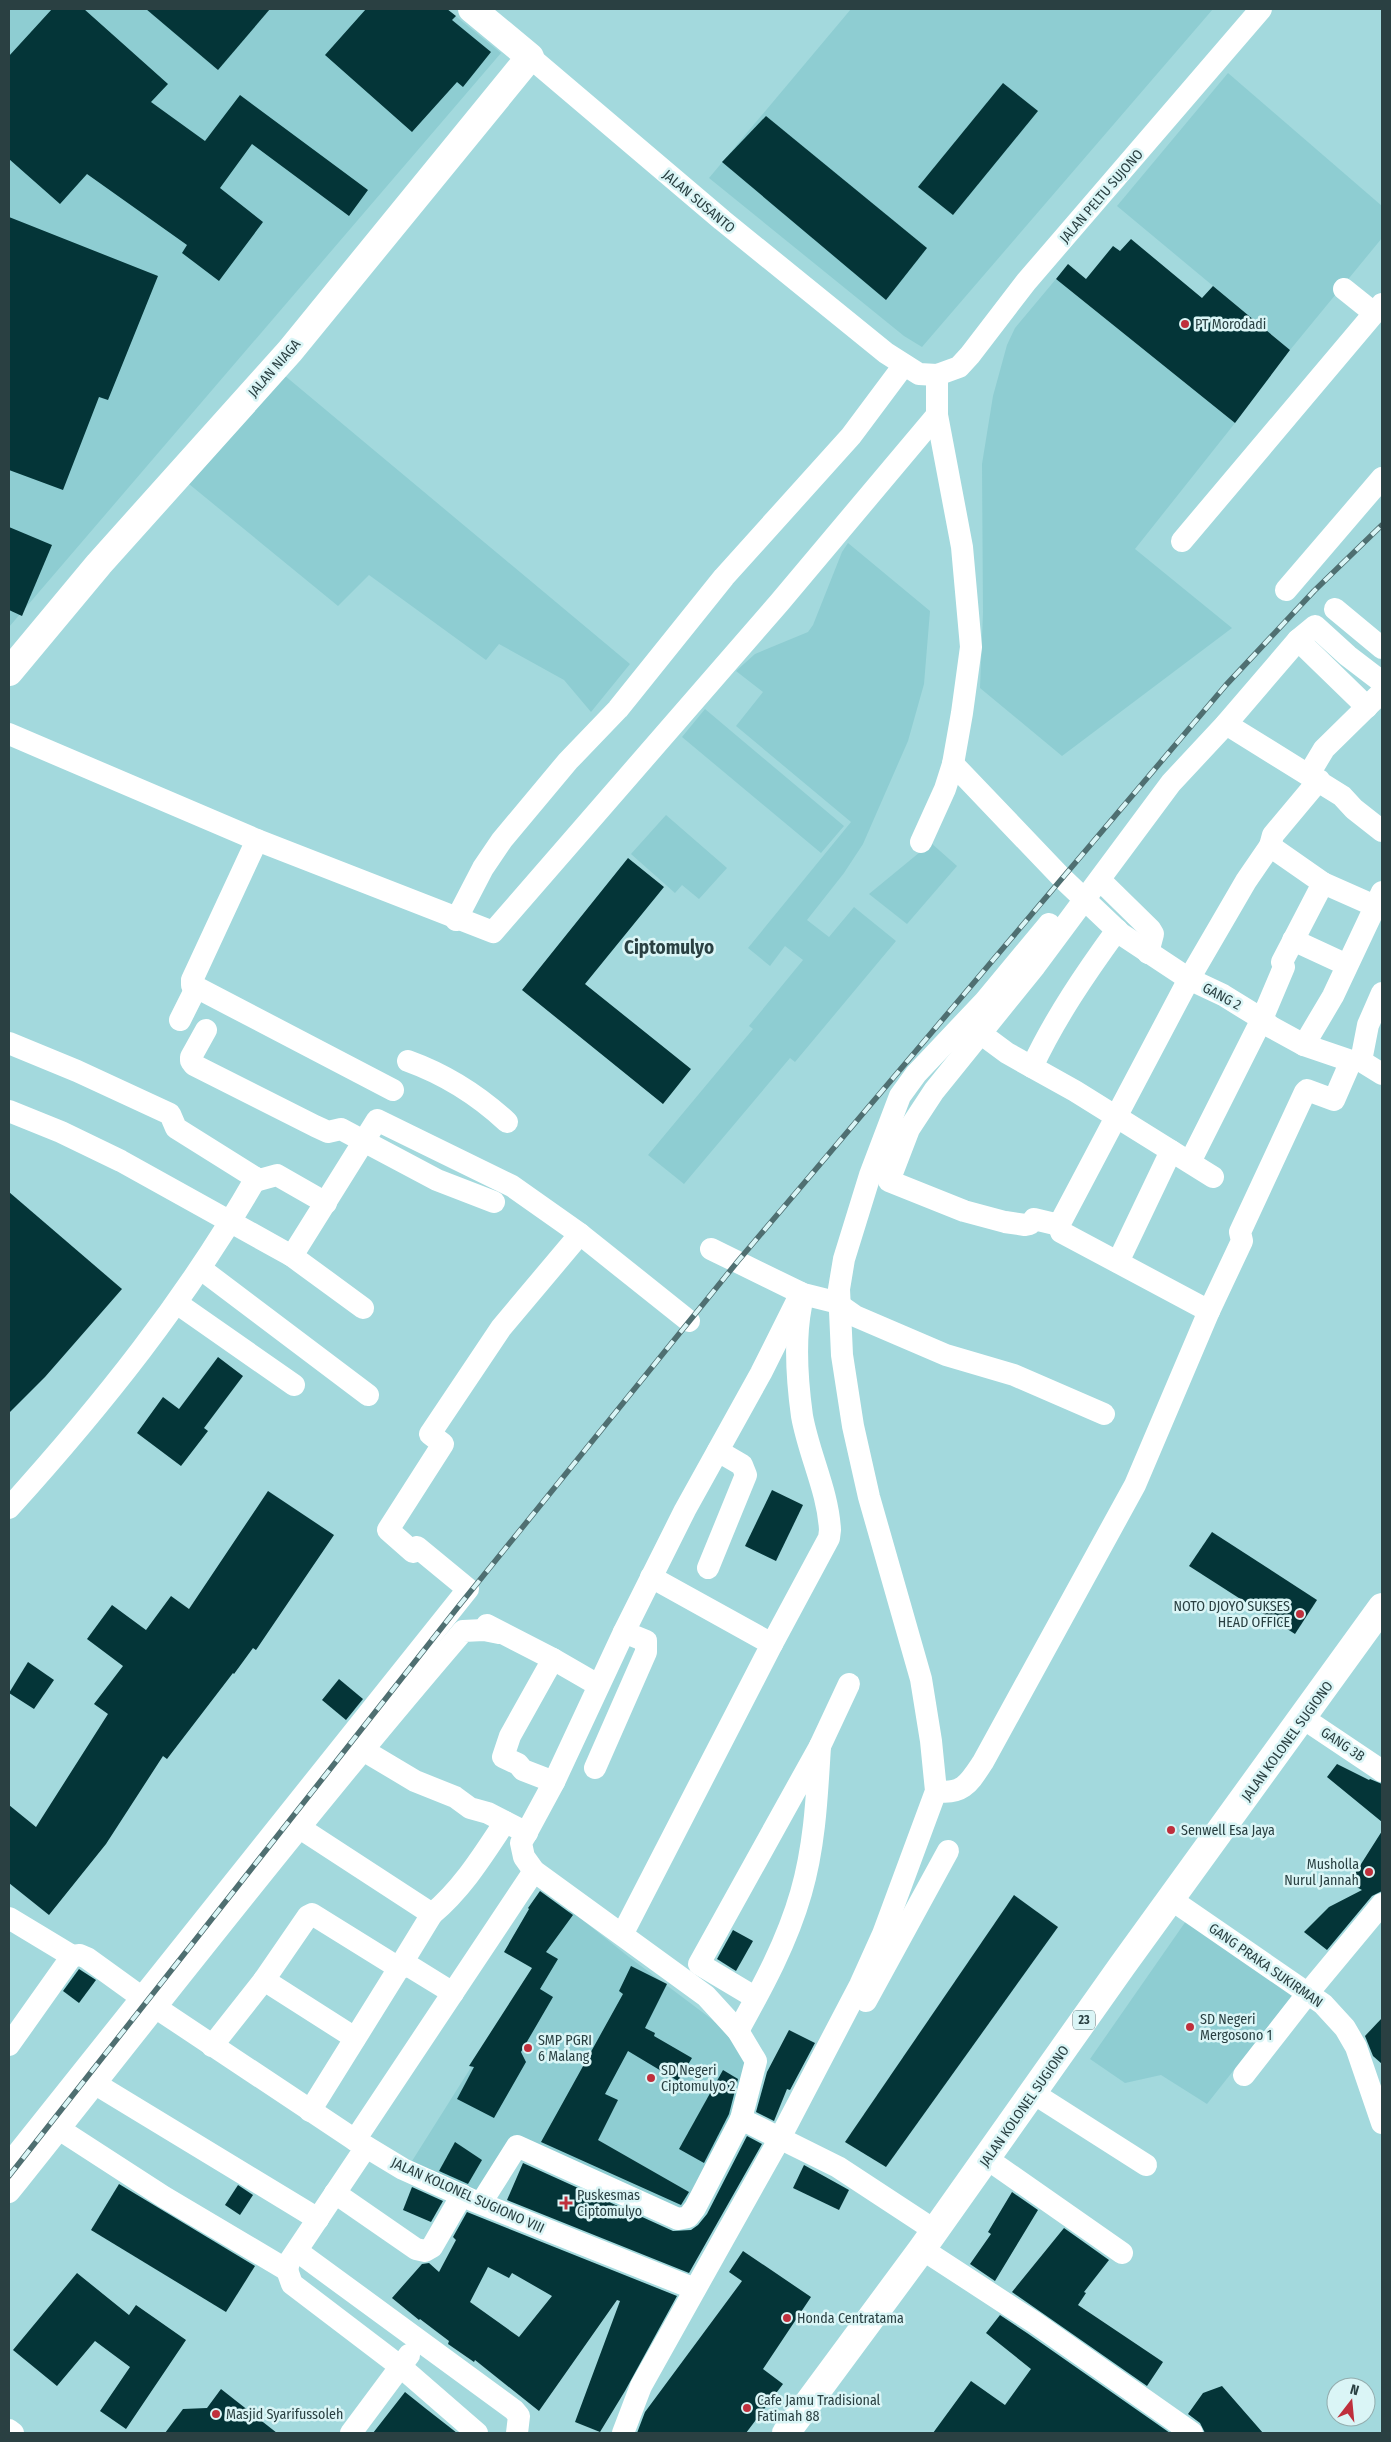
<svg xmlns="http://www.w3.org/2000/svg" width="1391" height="2442" font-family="'Fira Sans Condensed',sans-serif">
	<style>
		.built { fill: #8ecdd2 }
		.building { fill: #043538; fill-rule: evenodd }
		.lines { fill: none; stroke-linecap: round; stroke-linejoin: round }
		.minor { stroke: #fff; stroke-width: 22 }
		.tertiary { stroke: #fff; stroke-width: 28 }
		.trunk { stroke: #fff; stroke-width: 28 }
		.rail-casing { stroke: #4f6f71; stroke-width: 5.5 }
		.rail { stroke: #daf5f6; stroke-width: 4; stroke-dasharray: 11; stroke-linecap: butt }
		.poi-dot { fill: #bf2f3c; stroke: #daf5f6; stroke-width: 2 }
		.labels { text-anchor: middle; stroke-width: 5; stroke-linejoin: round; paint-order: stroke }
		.shield { fill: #daf5f6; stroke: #5f7678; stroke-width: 1 }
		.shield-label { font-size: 12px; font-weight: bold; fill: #2a4042 }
		.street-label { font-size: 14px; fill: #2a4042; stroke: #daf5f6 }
		.poi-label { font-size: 14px; fill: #2a4042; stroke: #daf5f6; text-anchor: start }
		.district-label { font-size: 19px; font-weight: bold; fill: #2a4042; stroke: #daf5f6 }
	</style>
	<rect width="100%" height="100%" fill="#a3d9dd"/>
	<g class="built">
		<polygon points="9,9 447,9 501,53 9,627"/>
		<polygon points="851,9 1213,9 922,347 904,336 709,178"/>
		<polygon points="1228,73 1382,206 1382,238 1290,350 1117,206"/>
		<polygon points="1056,279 1235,423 1135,549 1232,628 1062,756 980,688 983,613 982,464 993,396 1007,345 1015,328"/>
		<polygon points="284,375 630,664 591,712 564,680 499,644 486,660 369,575 338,606 189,484"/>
		<polygon points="848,543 930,611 924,684 908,741 863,844 844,873 807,920 829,937 854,907 896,941 795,1062 790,1058 684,1184 648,1155 753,1029 749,1026 803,960 785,946 770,966 748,948 851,822 736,726 763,692 736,671 755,654 808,632 813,625 842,552"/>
		<polygon points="705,709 844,826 821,853 682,737"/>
		<polygon points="666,815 727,868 699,899 682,885 675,893 631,854"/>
		<polygon points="931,843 957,866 907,924 869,894"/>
		<polygon points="570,1910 629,1957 742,2042 749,2067 746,2089 681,2213 516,2139 475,2198 407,2169"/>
		<polygon points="1186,1921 1293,1995 1207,2104 1161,2075 1125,2083 1090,2059"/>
	</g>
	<g class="building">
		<polygon points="52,9 84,9 168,84 151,102 205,141 240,95 368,190 349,216 252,144 220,188 263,222 219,281 182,253 187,245 87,174 60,204 9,159 9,56"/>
		<polygon points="146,9 270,9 218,70"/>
		<polygon points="366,9 447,9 456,16 452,20 491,52 463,87 457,82 412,132 325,55"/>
		<polygon points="1003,83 1038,111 953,215 918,187"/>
		<polygon points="766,116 927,248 886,300 722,162"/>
		<polygon points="9,217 158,276 108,400 99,397 63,490 9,470"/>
		<polygon points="1131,239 1202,298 1213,286 1290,350 1235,423 1056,279 1068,264 1086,279 1113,246 1120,251"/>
		<polygon points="9,527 52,545 22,616 9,610"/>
		<polygon points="628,858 664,887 585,984 691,1069 663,1104 522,990"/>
		<polygon points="9,1192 122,1289 45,1377 9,1413"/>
		<polygon points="218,1357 243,1376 204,1428 208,1431 181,1466 137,1433 163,1397 179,1409"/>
		<polygon points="772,1490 803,1505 776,1561 745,1546"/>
		<polygon points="268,1491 334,1535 256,1650 253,1648 234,1674 233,1673 167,1759 163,1756 106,1844 49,1915 9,1883 9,1805 36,1827 108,1714 94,1704 123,1666 87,1639 112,1605 146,1630 171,1596 189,1609"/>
		<polygon points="1212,1532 1317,1600 1295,1634 1189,1566"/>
		<polygon points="28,1662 54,1680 34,1709 9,1693"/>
		<polygon points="339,1679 363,1699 346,1720 322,1700"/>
		<polygon points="1337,1764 1369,1780 1370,1779 1382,1784 1382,1822 1327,1777"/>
		<polygon points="1382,1831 1382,1891 1372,1896 1327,1950 1304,1932 1329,1907 1362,1890 1349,1883"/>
		<polygon points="540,1891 573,1915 546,1952 558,1959 540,1989 553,1997 521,2052 526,2062 494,2118 457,2099 474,2067 469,2066 532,1968 504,1952 529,1909 528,1908"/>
		<polygon points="1014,1895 1058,1927 886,2167 845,2142"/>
		<polygon points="733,1930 753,1941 736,1971 717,1959"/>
		<polygon points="631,1966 667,1984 645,2028 655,2033 654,2036 692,2058 678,2081 628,2051 605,2094 618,2100 598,2140 689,2192 681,2205 541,2142 623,1994 619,1991"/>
		<polygon points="79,1969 96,1980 79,2003 63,1991"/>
		<polygon points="1382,2018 1382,2064 1373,2056 1365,2036"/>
		<polygon points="789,2030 815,2043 790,2090 787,2089 774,2121 756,2112 767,2072"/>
		<polygon points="723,2070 738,2079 729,2114 704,2163 679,2149"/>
		<polygon points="747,2136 762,2144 689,2273 507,2200 523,2163 673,2231 691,2230 698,2225 707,2214"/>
		<polygon points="455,2142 482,2160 468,2184 439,2171"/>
		<polygon points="804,2165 849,2190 839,2210 793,2188"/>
		<polygon points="119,2184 255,2266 226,2312 91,2230"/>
		<polygon points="238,2185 253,2195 240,2215 225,2205"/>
		<polygon points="412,2187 443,2201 431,2222 403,2210"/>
		<polygon points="1012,2192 1038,2210 995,2281 970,2264 991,2234 988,2232"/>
		<path d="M467 2212 677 2296 625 2391 600 2432 575 2422 620 2301 617 2300 539 2411 475 2360 474 2362 448 2344 449 2341 420 2319 419 2320 392 2298 422 2264 429 2263 439 2272 456 2240 453 2237ZM488 2267 509 2278 512 2273 552 2296 519 2337 470 2302Z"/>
		<polygon points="1064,2228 1109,2260 1084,2292 1086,2293 1078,2305 1163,2362 1147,2386 1012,2292"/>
		<polygon points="743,2251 811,2297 763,2369 783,2384 746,2433 637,2433 645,2412 742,2281 729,2272"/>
		<polygon points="77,2273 129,2315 136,2305 186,2340 126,2429 100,2411 130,2367 95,2341 57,2386 13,2350"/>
		<polygon points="1000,2315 1027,2333 1170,2433 933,2433 971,2381 1005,2405 1031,2369 986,2333"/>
		<polygon points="1222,2386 1263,2433 1205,2433 1200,2423 1188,2414 1203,2393"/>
		<polygon points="221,2389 277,2433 165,2433 183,2409 207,2408"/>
		<polygon points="405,2392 425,2408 457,2433 373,2433"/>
	</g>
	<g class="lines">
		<g class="minor">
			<polyline points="530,57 722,220 886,353 919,374 937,375 959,367 970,355 1026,282 1261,9"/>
			<polyline points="1344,289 1374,313"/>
			<polyline points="1182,541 1382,304"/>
			<polyline points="1286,590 1382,478"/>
			<polyline points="1335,609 1382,648"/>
			<polyline points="1298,640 1367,707"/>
			<polyline points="1226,724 1342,796 1354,809 1382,831"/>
			<polyline points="9,734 257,840 493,932 779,603 937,415"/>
			<polyline points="953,764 1061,877 1121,934 1189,979 1223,995 1262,1019 1271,1027 1304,1045 1351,1061 1361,1061 1382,1074"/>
			<polyline points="1309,774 1324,749 1382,692"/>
			<polyline points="257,840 192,980 192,985 393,1090"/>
			<polyline points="921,842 945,789 953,764 962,713 971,647 962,547 937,415 937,375"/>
			<polyline points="1270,846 1273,835 1319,780"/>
			<polyline points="1100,880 1150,929 1153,934 1148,953"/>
			<polyline points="1323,883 1375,906"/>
			<polyline points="456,920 483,868 502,840 568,761 618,709 724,577 851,436 904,365"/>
			<polyline points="1293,940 1347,965"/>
			<polyline points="180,1020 196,988"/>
			<polyline points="206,1030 191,1057 191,1061 194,1065 315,1126 328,1132 341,1129 437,1180 494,1202"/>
			<polyline points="980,1033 1007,1053 1075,1091 1213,1177"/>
			<polyline points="9,1043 77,1071 170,1114 176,1128 259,1180 277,1175 326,1203"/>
			<polyline points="1304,1045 1333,996 1382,892"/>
			<path d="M408 1061C444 1074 479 1096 507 1122"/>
			<polyline points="1361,1061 1368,1025 1382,993"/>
			<path d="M1032 1067C1055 1018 1085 974 1117 930"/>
			<polyline points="9,1111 61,1132 121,1161 292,1256 363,1308"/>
			<polyline points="1190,1162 1262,1019 1284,967 1282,962 1323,883 1270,846 1246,881 1189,979 1059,1225 1034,1219 1030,1224 1025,1225 1005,1222 964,1211 889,1181 909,1129 934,1091 1035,966 1171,783 1226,724 1298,640 1315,626 1348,656 1382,682"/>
			<polyline points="1059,1225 1061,1232 1209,1311"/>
			<polyline points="580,1234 689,1321"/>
			<polyline points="711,1249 803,1294 835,1302 855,1316 946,1355 1014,1375 1104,1414"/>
			<polyline points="292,1256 377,1120 512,1186 580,1234 501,1328 430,1434 443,1444 388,1530 413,1552"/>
			<polyline points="1118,1262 1171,1151"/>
			<polyline points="201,1269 368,1395"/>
			<polyline points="178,1304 294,1385"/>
			<path d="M9 1508C102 1405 187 1299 256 1178"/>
			<polyline points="708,1568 746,1475 742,1465 718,1451"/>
			<polyline points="487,1625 553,1659 598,1685"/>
			<path d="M772 1644 829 1538 830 1530C828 1491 809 1455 802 1416 797 1380 794 1342 801 1306"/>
			<polyline points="553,1659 510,1736 503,1757 518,1764 523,1770 554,1782"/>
			<polyline points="1303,1718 1382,1771"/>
			<polyline points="820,1746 849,1684"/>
			<polyline points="363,1750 415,1781 455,1797 470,1808 488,1813 527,1833"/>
			<polyline points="595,1768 646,1652 646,1641 624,1632"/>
			<path d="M936 1791C963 1795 969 1783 983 1762L1135 1485 1209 1311 1242 1241 1240 1232 1305 1092 1307 1090 1334 1100 1351 1061"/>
			<polyline points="300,1828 432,1914 399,1968"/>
			<polyline points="1172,1900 1323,2004 1345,2028 1356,2047 1382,2123"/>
			<path d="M432 1914C463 1888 483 1855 505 1822"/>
			<polyline points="9,1918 72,1956 80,1955 87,1958 141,1997"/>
			<polyline points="623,1933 772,1644 651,1577"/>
			<polyline points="399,1968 409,1966 414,1969 453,1993"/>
			<polyline points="264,1980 355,2038"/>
			<polyline points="866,2001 948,1851"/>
			<polyline points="155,2007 355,2140 403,2169 472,2200 695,2289"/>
			<path d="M738 2031C763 1986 787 1942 801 1893 815 1845 817 1795 820 1746L699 1964 756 1998"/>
			<polyline points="9,2045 72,1956"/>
			<polyline points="212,2046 264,1980 308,1916 312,1914 399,1968 310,2111"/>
			<polyline points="1244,2075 1308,1993 1382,1904"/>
			<polyline points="94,2083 318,2219"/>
			<polyline points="1033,2093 1146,2165"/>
			<polyline points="741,2119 838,2167 934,2230"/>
			<polyline points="59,2129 164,2197 287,2270 289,2262 366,2147"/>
			<polyline points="355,2140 534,1871"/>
			<polyline points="986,2158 1122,2253"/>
			<polyline points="9,2164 468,1589 417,1547"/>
			<path d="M9 2192C159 2004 306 1814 463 1631L484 1630 499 1633"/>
			<polyline points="335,2193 416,2249 425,2251 432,2247 462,2195"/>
			<polyline points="481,2203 517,2146 678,2219 688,2217 695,2208 741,2119 756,2061 738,2031 706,1996 534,1871 524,1857 521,1843 554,1782 624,1632 685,1510 761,1373 801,1293"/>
			<polyline points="922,2249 1034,2322 1192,2433"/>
			<polyline points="297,2251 514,2410 519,2416 517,2433"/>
			<polyline points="287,2270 292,2284 401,2367 477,2433"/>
			<polyline points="9,2430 13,2433"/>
			<polyline points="351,2433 409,2355"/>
			<polyline points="623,2433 641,2386 780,2138 860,1985 883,1934 936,1791 931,1741 921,1679 869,1497 853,1426 842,1355 839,1289 844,1259 870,1175 900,1096 916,1074 985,1001 1049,924"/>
		</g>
		<polyline class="tertiary" points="9,672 99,564 290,351 530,57 472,9"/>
		<polyline class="trunk" points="786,2433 922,2249 1122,1966 1382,1607"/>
		<g class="rail-casing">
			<polyline id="rail" points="9,2176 458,1607 738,1261 1226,685 1314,591 1382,525"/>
		</g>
		<use href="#rail" class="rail"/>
	</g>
	<g class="poi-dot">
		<circle cx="1185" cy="324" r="5"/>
		<circle cx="1300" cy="1614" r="5"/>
		<circle cx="1171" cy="1830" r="5"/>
		<circle cx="1369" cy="1872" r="5"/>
		<circle cx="1190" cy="2027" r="5"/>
		<circle cx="528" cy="2048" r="5"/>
		<circle cx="651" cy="2078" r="5"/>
		<path d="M563.5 2195.5h5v5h5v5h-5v5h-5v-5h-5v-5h5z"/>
		<circle cx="787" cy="2318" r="5"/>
		<circle cx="747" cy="2408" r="5"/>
		<circle cx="216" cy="2414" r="5"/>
	</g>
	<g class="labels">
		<rect class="shield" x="1073" y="2010.5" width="22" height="19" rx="4"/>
		<g class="shield-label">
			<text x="1084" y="2024">23</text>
		</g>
		<g class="street-label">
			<text transform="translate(1101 196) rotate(-49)" y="5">JALAN PELTU SUJONO</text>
			<text transform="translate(699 201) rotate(40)" y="5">JALAN SUSANTO</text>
			<text transform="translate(274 368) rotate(-49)" y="5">JALAN NIAGA</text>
			<text transform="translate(1222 996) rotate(28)" y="5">GANG 2</text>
			<text transform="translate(1287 1741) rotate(-54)" y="5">JALAN KOLONEL SUGIONO</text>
			<text transform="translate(1343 1744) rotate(34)" y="5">GANG 3B</text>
			<text transform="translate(1266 1965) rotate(35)" y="5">GANG PRAKA SUKIRMAN</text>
			<text transform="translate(1024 2106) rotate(-55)" y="5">JALAN KOLONEL SUGIONO</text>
			<text transform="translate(468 2195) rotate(24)" y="5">JALAN KOLONEL SUGIONO VIII</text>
		</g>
		<g class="poi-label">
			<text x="1195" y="329">PT Morodadi</text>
			<text x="1290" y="1611" text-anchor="end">NOTO DJOYO SUKSES<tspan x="1290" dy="16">HEAD OFFICE</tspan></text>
			<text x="1181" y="1835">Senwell Esa Jaya</text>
			<text x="1359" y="1869" text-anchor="end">Musholla<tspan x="1359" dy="16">Nurul Jannah</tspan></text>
			<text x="1200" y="2024">SD Negeri<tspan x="1200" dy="16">Mergosono 1</tspan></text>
			<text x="538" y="2045">SMP PGRI<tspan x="538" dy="16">6 Malang</tspan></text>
			<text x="661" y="2075">SD Negeri<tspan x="661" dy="16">Ciptomulyo 2</tspan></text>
			<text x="577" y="2200">Puskesmas<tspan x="577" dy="16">Ciptomulyo</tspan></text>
			<text x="797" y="2323">Honda Centratama</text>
			<text x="757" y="2405">Cafe Jamu Tradisional<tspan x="757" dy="16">Fatimah 88</tspan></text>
			<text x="226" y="2419">Masjid Syarifussoleh</text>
		</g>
		<g class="district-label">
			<text x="669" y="954">Ciptomulyo</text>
		</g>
	</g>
	<rect width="1391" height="2442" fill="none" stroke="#2a4042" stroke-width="20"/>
	<g transform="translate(1351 2402) rotate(16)"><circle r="24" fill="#daf5f6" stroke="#94adae"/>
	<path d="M0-4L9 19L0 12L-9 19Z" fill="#bf2f3c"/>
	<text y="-8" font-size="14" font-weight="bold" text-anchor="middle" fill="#2a4042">N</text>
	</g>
</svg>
